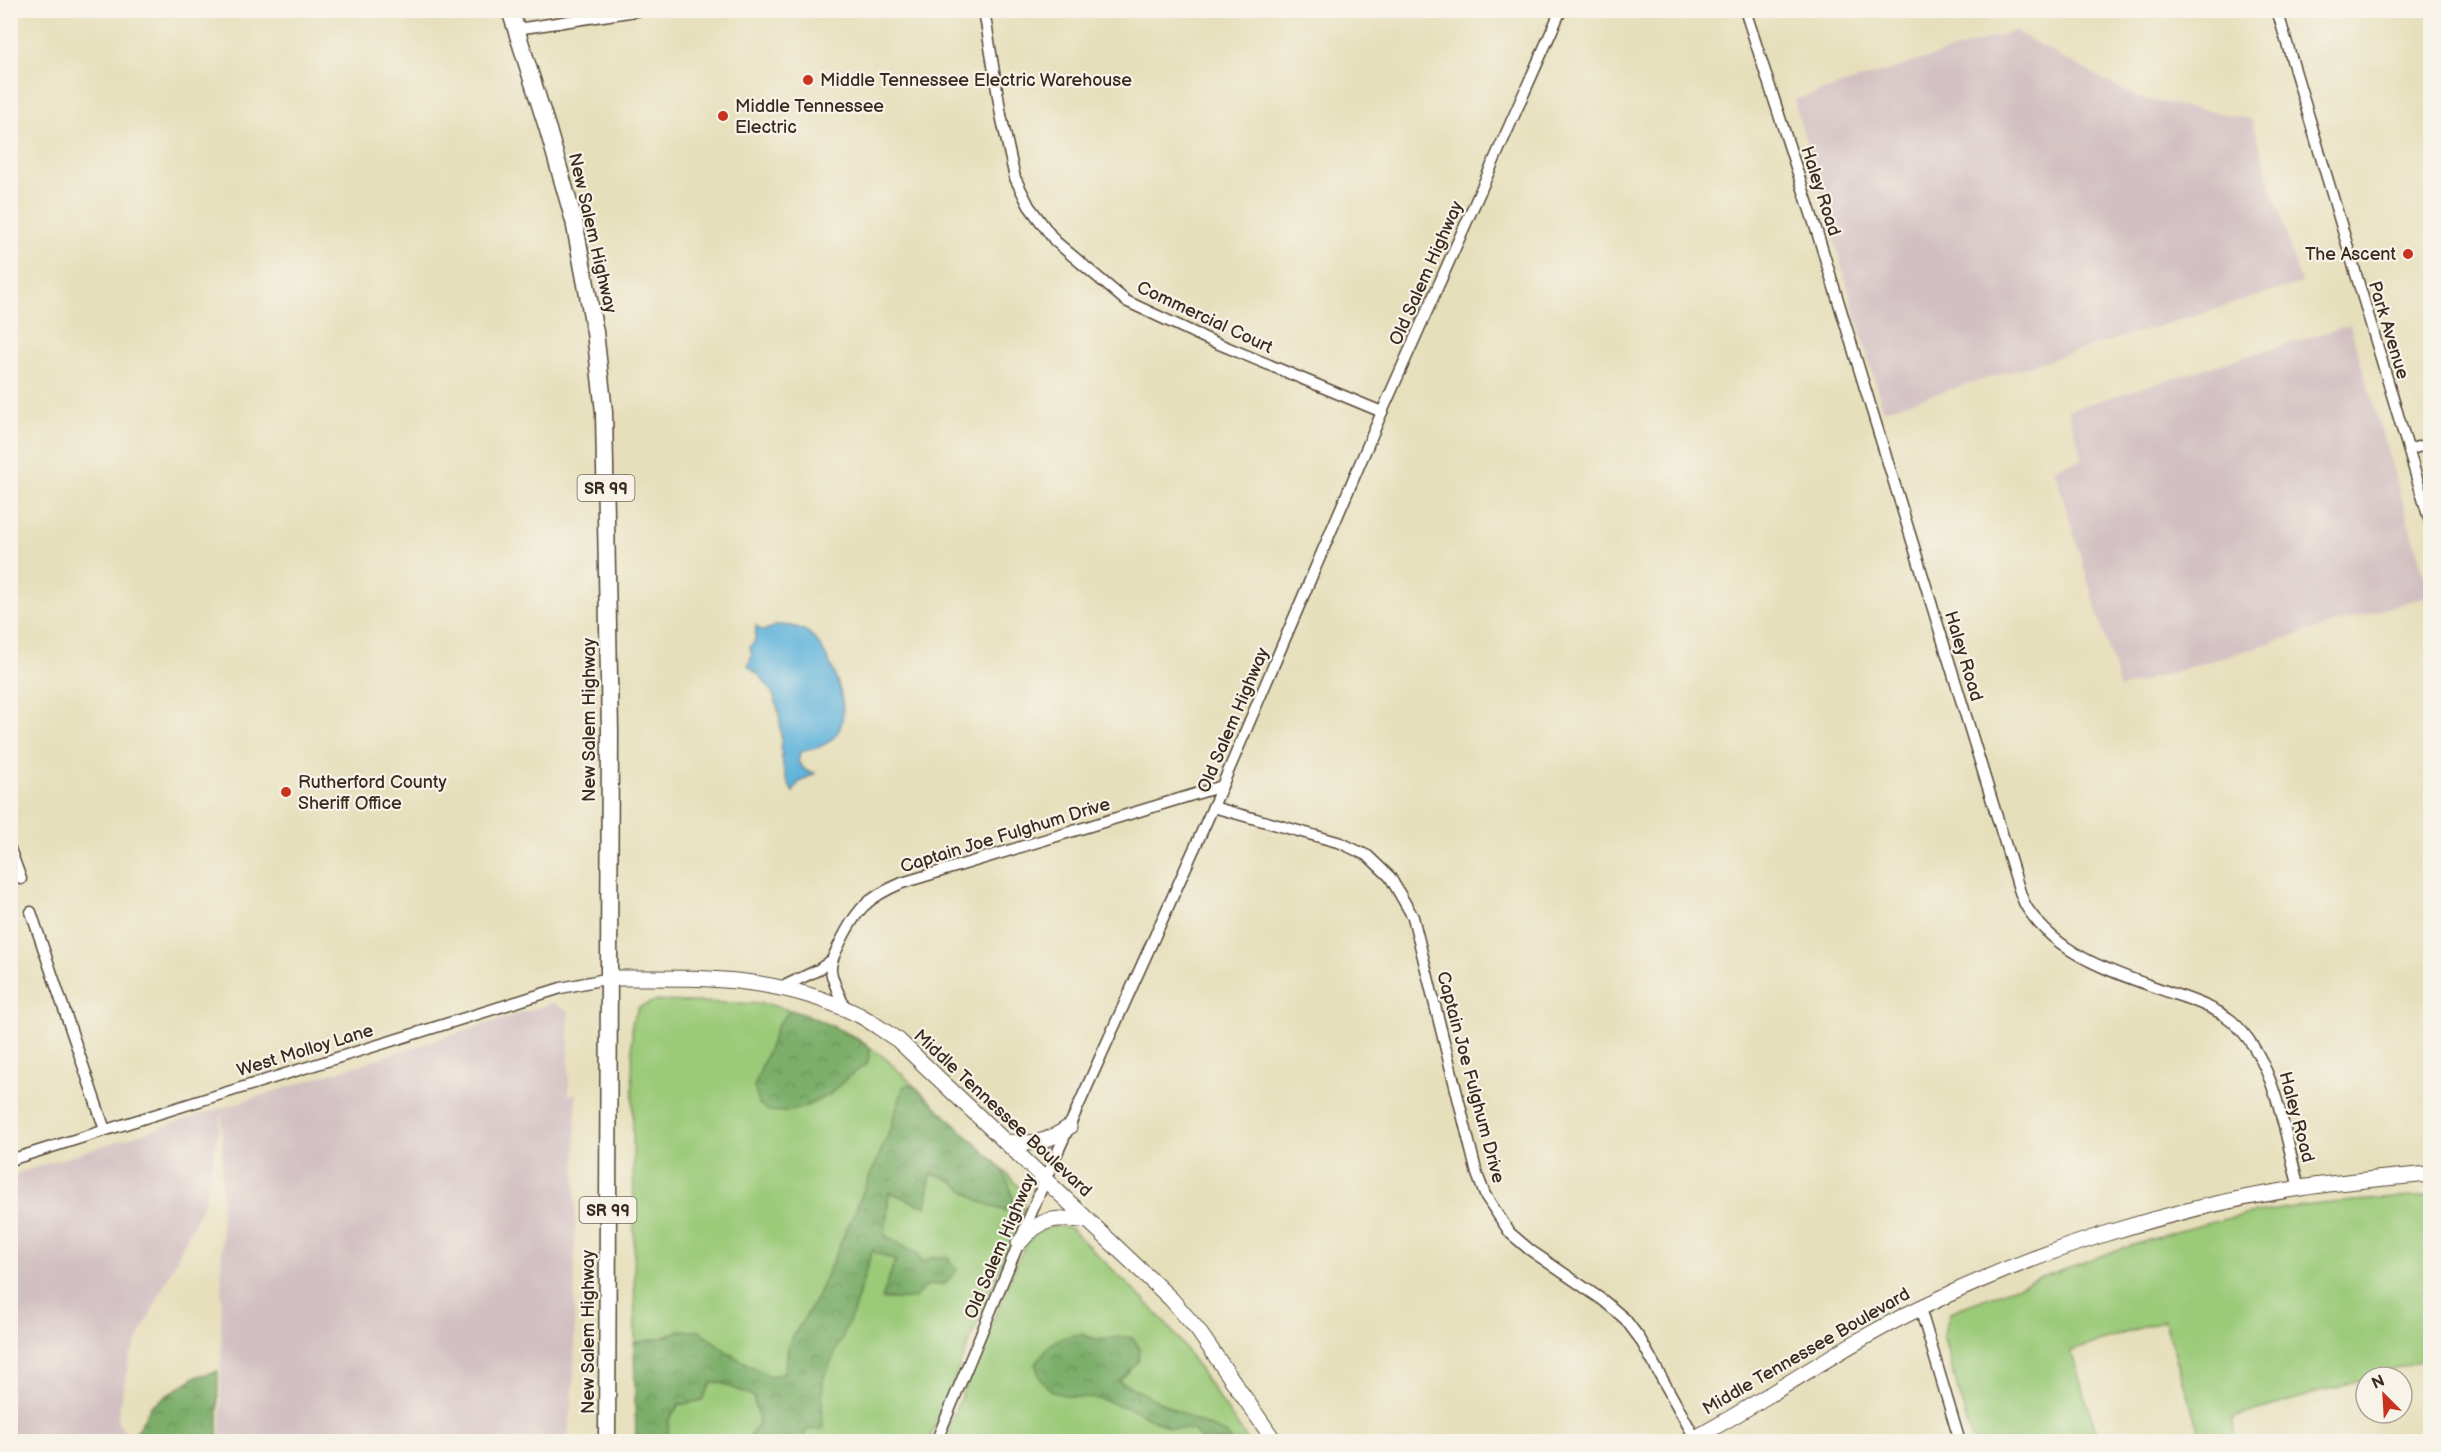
<svg xmlns="http://www.w3.org/2000/svg" width="2441" height="1452" font-family="'Balsamiq Sans',sans-serif">
	<style>
		.industrial { fill: #d2bfc1 }
		.grass { fill: #9bca79; stroke: #6b7a4c; stroke-width: 1.5 }
		.forest { fill: url(#forest-crowns); stroke: #5c6c44; stroke-width: 1.5 }
		.water { fill: #5fb3db; stroke: #4d6e7c; stroke-width: 1.5 }
		.lines { fill: none; stroke-linecap: round; stroke-linejoin: round }
		.minor-casing { stroke: #554536; stroke-width: 13 }
		.secondary-casing { stroke: #554536; stroke-width: 17 }
		.primary-casing { stroke: #554536; stroke-width: 19 }
		.minor { stroke: #fff; stroke-width: 10 }
		.secondary { stroke: #fff; stroke-width: 15 }
		.primary { stroke: #fff; stroke-width: 16 }
		.poi-dot { fill: #c8321e; stroke: #f7f3e8; stroke-width: 2 }
		.labels { text-anchor: middle; stroke-width: 4.5; stroke-linejoin: round; paint-order: stroke }
		.shield { fill: #f7f3e8; stroke: #73665b; stroke-width: 1.5 }
		.shield-label { font-size: 16px; font-weight: bold; fill: #3b2a1e }
		.poi-label { font-size: 18px; fill: #3b2a1e; stroke: #f7f3e8; text-anchor: start }
		.street-label { font-size: 18px; fill: #3b2a1e; stroke: #f7f3e8 }
	</style>
	<defs>
		<pattern id="forest-crowns" width="20" height="18" patternUnits="userSpaceOnUse" patternTransform="scale(1.5)"><rect width="20" height="18" fill="#7cae69"/><path d="M2 6a3 3 0 1 1 6 0M12 15a3 3 0 1 1 6 0" fill="none" stroke="#678e56"/></pattern>
	</defs>
	<rect width="100%" height="100%" fill="#f7f3e8"/>
	<filter id="ink" filterUnits="userSpaceOnUse"><feTurbulence type="fractalNoise" baseFrequency=".0167" numOctaves="2"/><feDisplacementMap in="SourceGraphic" scale="12" xChannelSelector="R" yChannelSelector="G"/><feConvolveMatrix kernelMatrix="1 2 1 2 8 2 1 2 1" color-interpolation-filters="sRGB"/></filter>
	<filter id="wash" filterUnits="userSpaceOnUse"><feTurbulence type="fractalNoise" baseFrequency=".008" numOctaves="4" result="noise"/><feDisplacementMap in="SourceGraphic" scale="24" xChannelSelector="R" yChannelSelector="G"/><feGaussianBlur stdDeviation="1.35" result="paint"/><feColorMatrix in="noise" values="0 0 0 0 0 0 0 0 0 0 0 0 0 0 0 0 0 1.4 0 .05"/><feComposite in="paint" operator="in"/></filter>
	<g filter="url(#wash)">
		<rect width="100%" height="100%" fill="#e6dfbb"/>
		<g class="industrial">
			<polygon points="2014,31 2137,98 2251,119 2301,283 1883,410 1794,100"/>
			<polygon points="2350,325 2430,595 2120,688 2054,468 2083,459 2068,410"/>
			<polygon points="553,1003 569,1011 569,1095 576,1094 574,1379 568,1441 221,1441 222,1112 205,1200 130,1356 117,1421 131,1441 11,1441 11,1175"/>
		</g>
		<g class="grass">
			<polygon points="655,1001 767,1004 806,1015 853,1036 884,1057 1010,1177 1025,1195 1023,1211 929,1441 636,1441 632,1022 639,1007"/>
			<path d="M2430 1196V1359L2232 1418 2237 1441H2202L2164 1320 2071 1351 2099 1441H1972L1943 1335 1950 1312C2036 1279 2120 1246 2209 1223 2281 1205 2357 1200 2430 1196Z"/>
			<path d="M1057 1226 1070 1228 1150 1306 1178 1338 1248 1441 942 1442 1021 1254C1030 1237 1037 1229 1057 1226Z"/>
		</g>
		<g class="forest">
			<path d="M790 1010C819 1018 846 1032 871 1048L867 1064 849 1076 829 1095 806 1106 785 1112 769 1111 759 1104 754 1087 778 1024Z"/>
			<polygon points="912,1084 1000,1167 1009,1184 1014,1201 1004,1211 981,1202 945,1177 931,1174 926,1207 889,1192 885,1236 918,1254 922,1263 932,1257 947,1257 957,1270 945,1284 928,1285 913,1299 882,1299 895,1260 872,1251 853,1313 824,1377 822,1395 823,1429 807,1430 801,1441 747,1441 759,1422 753,1396 721,1383 712,1382 702,1400 679,1405 669,1420 667,1441 636,1441 634,1343 665,1337 678,1331 700,1331 730,1354 770,1377 784,1372 789,1343 816,1299 888,1135 904,1086"/>
			<path d="M1082 1334C1105 1346 1113 1333 1133 1338L1140 1349 1138 1362 1119 1381 1203 1424 1226 1433 1232 1441H1203L1193 1430 1170 1428 1134 1410 1100 1399 1072 1397 1053 1392 1041 1380 1035 1364C1051 1342 1055 1337 1082 1334Z"/>
			<polygon points="218,1371 218,1441 137,1441 135,1435 151,1406 195,1377"/>
		</g>
		<path class="water" d="M778 625C790 625 803 627 812 636 831 655 856 714 834 737 825 747 812 749 800 752L798 762 806 771 815 773 798 783 793 792C766 749 802 707 748 666L752 656 750 647 755 641 756 626 763 631Z"/>
	</g>
	<g filter="url(#ink)">
		<g class="lines">
			<g class="minor-casing">
				<g id="minor">
					<polyline points="984,10 1001,115 1015,178 1029,206 1055,241 1126,301 1207,339 1382,412"/>
					<path d="M1745 10 1817 232 2013 869C2017 881 2020 897 2027 908 2061 959 2119 974 2174 994 2193 1000 2216 1008 2232 1021 2276 1060 2284 1133 2299 1188"/>
					<polyline points="2277,10 2430,522"/>
					<polyline points="517,29 642,10"/>
					<polyline points="2409,450 2430,443"/>
					<polyline points="1213,807 1341,843 1368,856 1390,877 1413,917 1477,1174 1485,1195 1510,1233 1530,1250 1604,1301 1625,1319 1640,1339 1695,1438"/>
					<polyline points="10,849 21,879"/>
					<polyline points="31,912 105,1130"/>
					<polyline points="782,987 818,970 832,960"/>
					<path d="M846 1010C841 998 833 984 831 971 830 961 835 954 839 945 856 910 866 898 902 883L1222 786"/>
					<polyline points="10,1160 561,988 610,978"/>
					<polyline points="1920,1308 1960,1442"/>
					<polyline points="936,1442 1045,1180 1213,807 1382,412 1561,10"/>
				</g>
			</g>
			<g class="secondary-casing">
				<g id="secondary">
					<path d="M610 978C699 978 776 974 859 1015 872 1022 885 1032 898 1040L1171 1299 1197 1329 1275 1442"/>
					<path d="M1005 1142C1034 1144 1045 1144 1069 1127"/>
					<path d="M1019 1243C1041 1216 1056 1217 1088 1221"/>
					<path d="M1688 1442C1767 1400 1839 1347 1920 1308 2038 1250 2169 1208 2300 1188 2343 1181 2387 1178 2430 1174"/>
				</g>
			</g>
			<g class="primary-casing">
				<polyline id="primary" points="510,10 548,130 574,221 595,332 604,412 610,732 607,1442"/>
			</g>
			<use href="#minor" class="minor"/>
			<use href="#secondary" class="secondary"/>
			<use href="#primary" class="primary"/>
		</g>
	</g>
	<g class="poi-dot">
		<circle cx="808" cy="80" r="6"/>
		<circle cx="723" cy="116" r="6"/>
		<circle cx="2408" cy="254" r="6"/>
		<circle cx="286" cy="792" r="6"/>
	</g>
	<g class="labels">
		<g class="shield">
			<rect x="577.5" y="475" width="57" height="26" rx="4.5"/>
			<rect x="579.5" y="1197" width="57" height="26" rx="4.5"/>
		</g>
		<g class="shield-label">
			<text x="606" y="494">SR 99</text>
			<text x="608" y="1216">SR 99</text>
		</g>
		<g class="poi-label">
			<text x="820" y="86">Middle Tennessee Electric Warehouse</text>
			<text x="735" y="112">Middle Tennessee<tspan x="735" dy="21">Electric</tspan></text>
			<text x="2396" y="260" text-anchor="end">The Ascent</text>
			<text x="298" y="788">Rutherford County<tspan x="298" dy="21">Sheriff Office</tspan></text>
		</g>
		<g class="street-label">
			<text transform="translate(1821 191) rotate(72)" y="6">Haley Road</text>
			<text transform="translate(593 233) rotate(77)" y="6">New Salem Highway</text>
			<text transform="translate(1426 273) rotate(-66)" y="6">Old Salem Highway</text>
			<text transform="translate(1205 317) rotate(25)" y="6">Commercial Court</text>
			<text transform="translate(2389 330) rotate(73)" y="6">Park Avenue</text>
			<text transform="translate(1964 656) rotate(73)" y="6">Haley Road</text>
			<text transform="translate(589 720) rotate(-90)" y="6">New Salem Highway</text>
			<text transform="translate(1233 720) rotate(-67)" y="6">Old Salem Highway</text>
			<text transform="translate(1005 835) rotate(-17)" y="6">Captain Joe Fulghum Drive</text>
			<text transform="translate(305 1050) rotate(-17)" y="6">West Molloy Lane</text>
			<text transform="translate(1471 1077) rotate(75)" y="6">Captain Joe Fulghum Drive</text>
			<text transform="translate(1003 1113) rotate(43)" y="6">Middle Tennessee Boulevard</text>
			<text transform="translate(2297 1117) rotate(75)" y="6">Haley Road</text>
			<text transform="translate(1000 1246) rotate(-67)" y="6">Old Salem Highway</text>
			<text transform="translate(588 1332) rotate(-90)" y="6">New Salem Highway</text>
			<text transform="translate(1806 1351) rotate(-30)" y="6">Middle Tennessee Boulevard</text>
		</g>
	</g>
	<rect width="2441" height="1452" fill="none" stroke="#f7f3e8" stroke-width="36"/>
	<g transform="translate(2384 1395) rotate(336)"><circle r="28" fill="#f7f3e8" stroke="#aca397" stroke-width="1.5"/>
	<path d="M0-4.5L10 22L0 15L-10 22Z" fill="#c8321e"/>
	<text y="-9" font-size="16" font-weight="bold" text-anchor="middle" fill="#3b2a1e">N</text>
	</g>
</svg>
